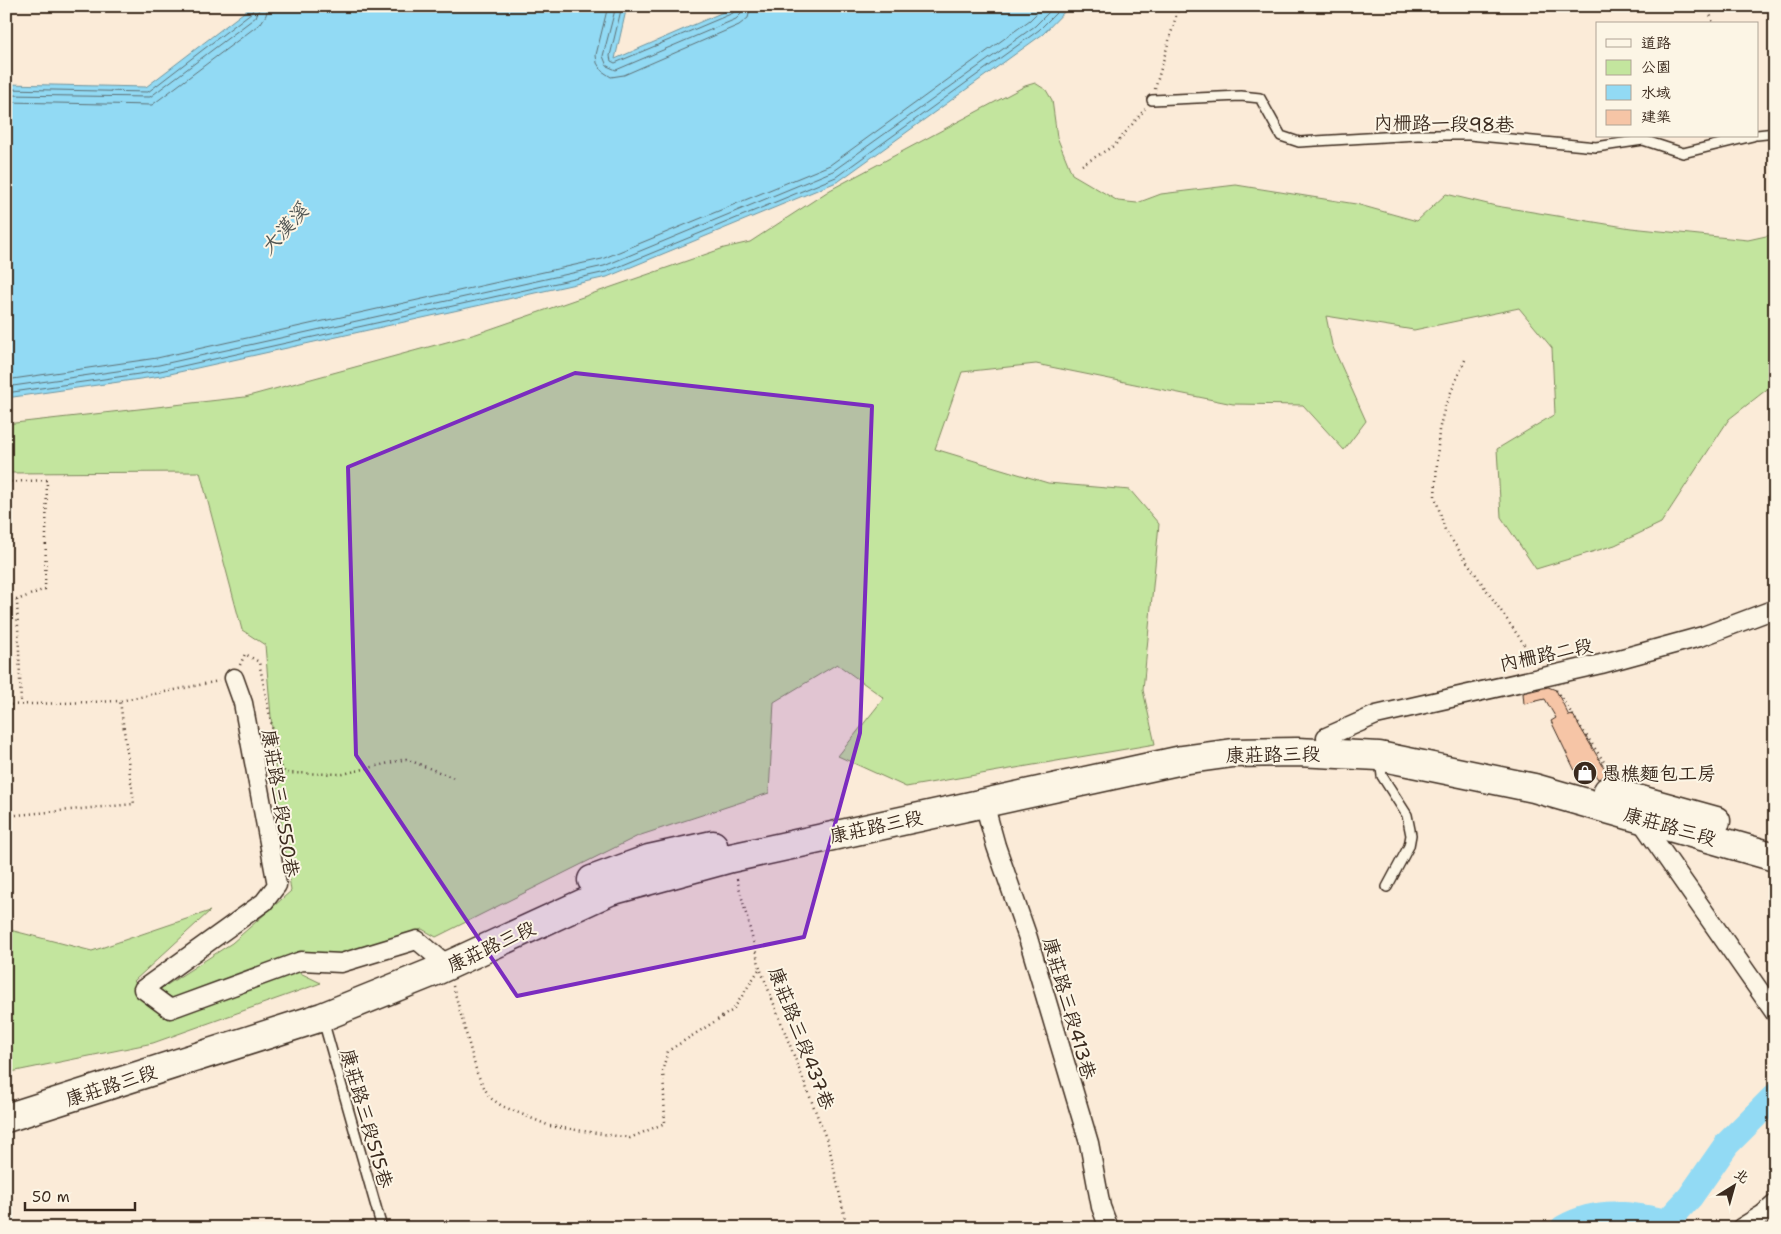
<svg xmlns="http://www.w3.org/2000/svg" width="1781" height="1234" font-family="'Shantell Sans','LXGW WenKai TC',sans-serif">
	<style>
		.green { fill: #c3e59e; stroke: #7f885e }
		.water { fill: #92daf4; stroke: #6f949e }
		.lines { fill: none; stroke-linecap: round; stroke-linejoin: round }
		.shore { stroke: #5e7074; stroke-width: 1 }
		.river { stroke: #92daf4; stroke-width: 26 }
		.building { fill: #f6c5a6; stroke: #3b2a1e }
		.lane-casing { stroke: #3b2a1e; stroke-width: 12 }
		.street-casing { stroke: #3b2a1e; stroke-width: 21 }
		.primary-casing { stroke: #3b2a1e; stroke-width: 31 }
		.path { stroke: #3b2a1e; stroke-width: 2.5; stroke-dasharray: 1 4; stroke-linecap: butt }
		.lane { stroke: #fcf5e5; stroke-width: 9 }
		.street { stroke: #fcf5e5; stroke-width: 18 }
		.primary { stroke: #fcf5e5; stroke-width: 28 }
		.marked { fill: #7b2cbf; fill-opacity: 0.2; stroke: #7b2cbf; stroke-width: 4; stroke-linejoin: round }
		.labels { text-anchor: middle; stroke-width: 4; stroke-linejoin: round; paint-order: stroke }
		.street-label { font-size: 19px; fill: #3b2a1e; stroke: #fcf5e5 }
		.poi-label { font-size: 19px; fill: #3b2a1e; stroke: #fcf5e5; text-anchor: start }
		.water-label { font-size: 20px; font-style: italic; fill: #515654; stroke: #fcf5e5 }
	</style>
	<rect width="100%" height="100%" fill="#fbebd8"/>
	<filter id="ink" filterUnits="userSpaceOnUse"><feTurbulence type="fractalNoise" baseFrequency=".02" numOctaves="2"/><feDisplacementMap in="SourceGraphic" scale="10" xChannelSelector="R" yChannelSelector="G"/><feConvolveMatrix kernelMatrix="1 2 1 2 8 2 1 2 1" color-interpolation-filters="sRGB"/></filter>
	<g filter="url(#ink)">
		<g class="green">
			<polygon points="1035,83 1046,90 1052,100 1057,137 1072,174 1118,201 1137,203 1161,194 1236,185 1356,204 1417,221 1446,194 1496,206 1631,228 1748,240 1775,234 1775,383 1729,419 1661,523 1615,545 1536,569 1501,517 1497,449 1555,414 1552,348 1519,308 1414,330 1326,316 1332,345 1366,421 1344,450 1303,405 1233,404 1036,364 962,372 935,449 1048,483 1130,490 1159,524 1143,690 1155,744 906,787 838,756 884,698 837,664 774,702 769,793 638,836 436,937 422,929 351,954 307,952 173,998 159,990 232,943 291,891 278,800 265,645 242,630 200,472 6,473 6,424 245,397 476,334 724,248 750,242 830,190 1025,86"/>
			<polygon points="210,911 134,981 169,1019 294,970 321,983 153,1043 6,1073 6,929 92,951"/>
		</g>
		<polygon class="water" points="252,6 627,6 615,59 737,6 1070,6 1043,34 839,181 607,277 161,376 6,398 6,84 146,87"/>
		<g class="lines">
			<g class="shore">
				<polyline points="608,6 596,55 597,63 602,71 611,77 624,75 739,25 748,18 751,6"/>
				<polyline points="616,6 603,56 607,66 616,70 736,19 741,14 743,6"/>
				<polyline points="622,6 610,56 611,61 615,63 733,13 737,6"/>
				<polyline points="6,89 148,92 252,12 254,6"/>
				<polyline points="6,95 150,97 256,17 260,6"/>
				<polyline points="6,102 152,105 261,23 266,15 268,6"/>
				<polyline points="6,380 157,358 602,259 830,165 1030,20 1044,6"/>
				<polyline points="6,387 159,365 604,266 833,171 1035,26 1055,6"/>
				<polyline points="6,393 160,371 606,272 836,177 1039,30 1063,6"/>
			</g>
			<path class="river" d="M1563 1228C1599 1208 1629 1214 1667 1222L1690 1197 1727 1144 1775 1096"/>
		</g>
		<polygon class="building" points="1548,687 1556,690 1569,716 1573,715 1609,776 1598,779 1593,772 1579,779 1551,721 1556,718 1545,699 1524,704 1523,693"/>
		<g class="lines">
			<g class="lane-casing">
				<g id="lane">
					<polyline points="1152,100 1241,96 1260,98 1281,136 1299,142 1417,135 1469,135 1596,147 1643,140 1683,153 1753,136"/>
					<polyline points="1757,135 1775,133"/>
					<polyline points="1380,760 1382,776 1407,815 1411,835 1409,846 1387,887"/>
					<polyline points="323,1020 382,1228"/>
				</g>
			</g>
			<g class="street-casing">
				<g id="street">
					<polyline points="234,678 243,703 277,885 264,902 143,989 170,1009 301,961 341,963 417,940 447,965"/>
					<polyline points="1326,737 1376,715 1601,664 1703,636 1775,609"/>
					<polyline points="984,803 996,846 1028,938 1089,1143 1101,1207 1109,1228"/>
					<polyline points="1641,821 1775,1013"/>
					<polyline points="1741,1228 1762,1215 1775,1204"/>
				</g>
			</g>
			<g class="primary-casing">
				<g id="primary">
					<polyline points="1608,791 1716,821"/>
					<polyline points="592,880 649,859 713,845"/>
					<polyline points="6,1118 322,1017 436,971 610,891 731,858 1182,760 1233,753 1297,752 1379,756 1534,788 1775,857"/>
				</g>
			</g>
			<g class="path">
				<polyline points="1708,6 1713,24"/>
				<polyline points="1155,89 1179,6"/>
				<polyline points="1082,165 1115,145 1145,109"/>
				<polyline points="1465,360 1445,406 1439,430 1435,496 1445,530 1537,663"/>
				<polyline points="6,482 47,480 45,589 17,600 21,704"/>
				<polyline points="6,599 17,600"/>
				<polyline points="240,665 245,654 259,662 279,761 285,773 343,774 406,759 454,778"/>
				<polyline points="1556,690 1610,771"/>
				<polyline points="6,705 120,701 219,681"/>
				<polyline points="6,816 134,804 120,701"/>
				<polyline points="737,879 760,968 829,1146 847,1228"/>
				<polyline points="453,986 477,1073 489,1097 502,1106 550,1126 630,1138 665,1123 663,1068 668,1051 733,1010 760,968"/>
			</g>
			<use href="#lane" class="lane"/>
			<use href="#street" class="street"/>
			<use href="#primary" class="primary"/>
		</g>
	</g>
	<path class="marked" d="M575 373 872 406 860 733 804 937 517 996 356 755 348 467Z"/>
	<defs>
		<g id="shop-disc" transform="scale(1.25)"><circle r="9.5" fill="#3b2a1e" stroke="#fcf5e5"/><path d="M-5-2.5h2.3a2.7 3.5 0 0 1 5.4 0H5L5.5 6h-11ZM-1.5-2.5h3a1.5 2.3 0 0 0-3 0Z" fill="#fff"/></g>
	</defs>
	<g fill-rule="evenodd">
		<use href="#shop-disc" x="1585" y="773"/>
	</g>
	<g class="labels">
		<g class="street-label">
			<text transform="translate(1444 123) rotate(1)" y="7">內柵路一段98巷</text>
			<text transform="translate(1546 654) rotate(-12)" y="7">內柵路二段</text>
			<text transform="translate(1273 754) rotate(-1)" y="7">康莊路三段</text>
			<text transform="translate(281 803) rotate(81)" y="7">康莊路三段550巷</text>
			<text transform="translate(876 826) rotate(-12)" y="7">康莊路三段</text>
			<text transform="translate(1670 826) rotate(16)" y="7">康莊路三段</text>
			<text transform="translate(491 946) rotate(-25)" y="7">康莊路三段</text>
			<text transform="translate(1070 1008) rotate(74)" y="7">康莊路三段413巷</text>
			<text transform="translate(802 1038) rotate(69)" y="7">康莊路三段437巷</text>
			<text transform="translate(111 1085) rotate(-18)" y="7">康莊路三段</text>
			<text transform="translate(367 1118) rotate(74)" y="7">康莊路三段515巷</text>
		</g>
		<g class="poi-label">
			<text x="1602" y="780">愚樵麵包工房</text>
		</g>
		<g class="water-label">
			<text transform="translate(284 229) rotate(-48)" y="7">大漢溪</text>
		</g>
	</g>
	<rect width="1781" height="1234" fill="none" stroke="#fcf5e5" stroke-width="25"/>
	<rect x="12" y="12" width="1756" height="1209" fill="none" stroke="#3b2a1e" stroke-width="2" filter="url(#ink)"/>
	<rect x="1596" y="22" width="162" height="115" fill="#fcf5e5" stroke="#afa495"/>
	<rect x="1606" y="39" width="25" height="8" fill="#fcf5e5" stroke="#afa495"/>
	<text x="1641" y="48" font-size="15" fill="#3b2a1e">道路</text>
	<rect x="1606" y="60" width="25" height="15" fill="#c3e59e" stroke="#afa495"/>
	<text x="1641" y="72" font-size="15" fill="#3b2a1e">公園</text>
	<rect x="1606" y="85" width="25" height="15" fill="#92daf4" stroke="#afa495"/>
	<text x="1641" y="98" font-size="15" fill="#3b2a1e">水域</text>
	<rect x="1606" y="110" width="25" height="15" fill="#f6c5a6" stroke="#afa495"/>
	<text x="1641" y="122" font-size="15" fill="#3b2a1e">建築</text>
	<g transform="translate(1734 1186) rotate(37)" stroke="#fcf5e5" stroke-width="4" paint-order="stroke">
	<path d="M0-4L9 19L0 12L-9 19Z" fill="#3b2a1e"/>
	<text y="-8" font-size="14" font-weight="bold" text-anchor="middle" fill="#3b2a1e">北</text>
	</g>
	<path d="M25 1202v8h110v-8" fill="none" stroke="#3b2a1e" stroke-width="2.5"/>
	<text x="32" y="1202" font-size="15" fill="#3b2a1e" stroke="#fcf5e5" stroke-width="4" paint-order="stroke">50 m</text>
</svg>
